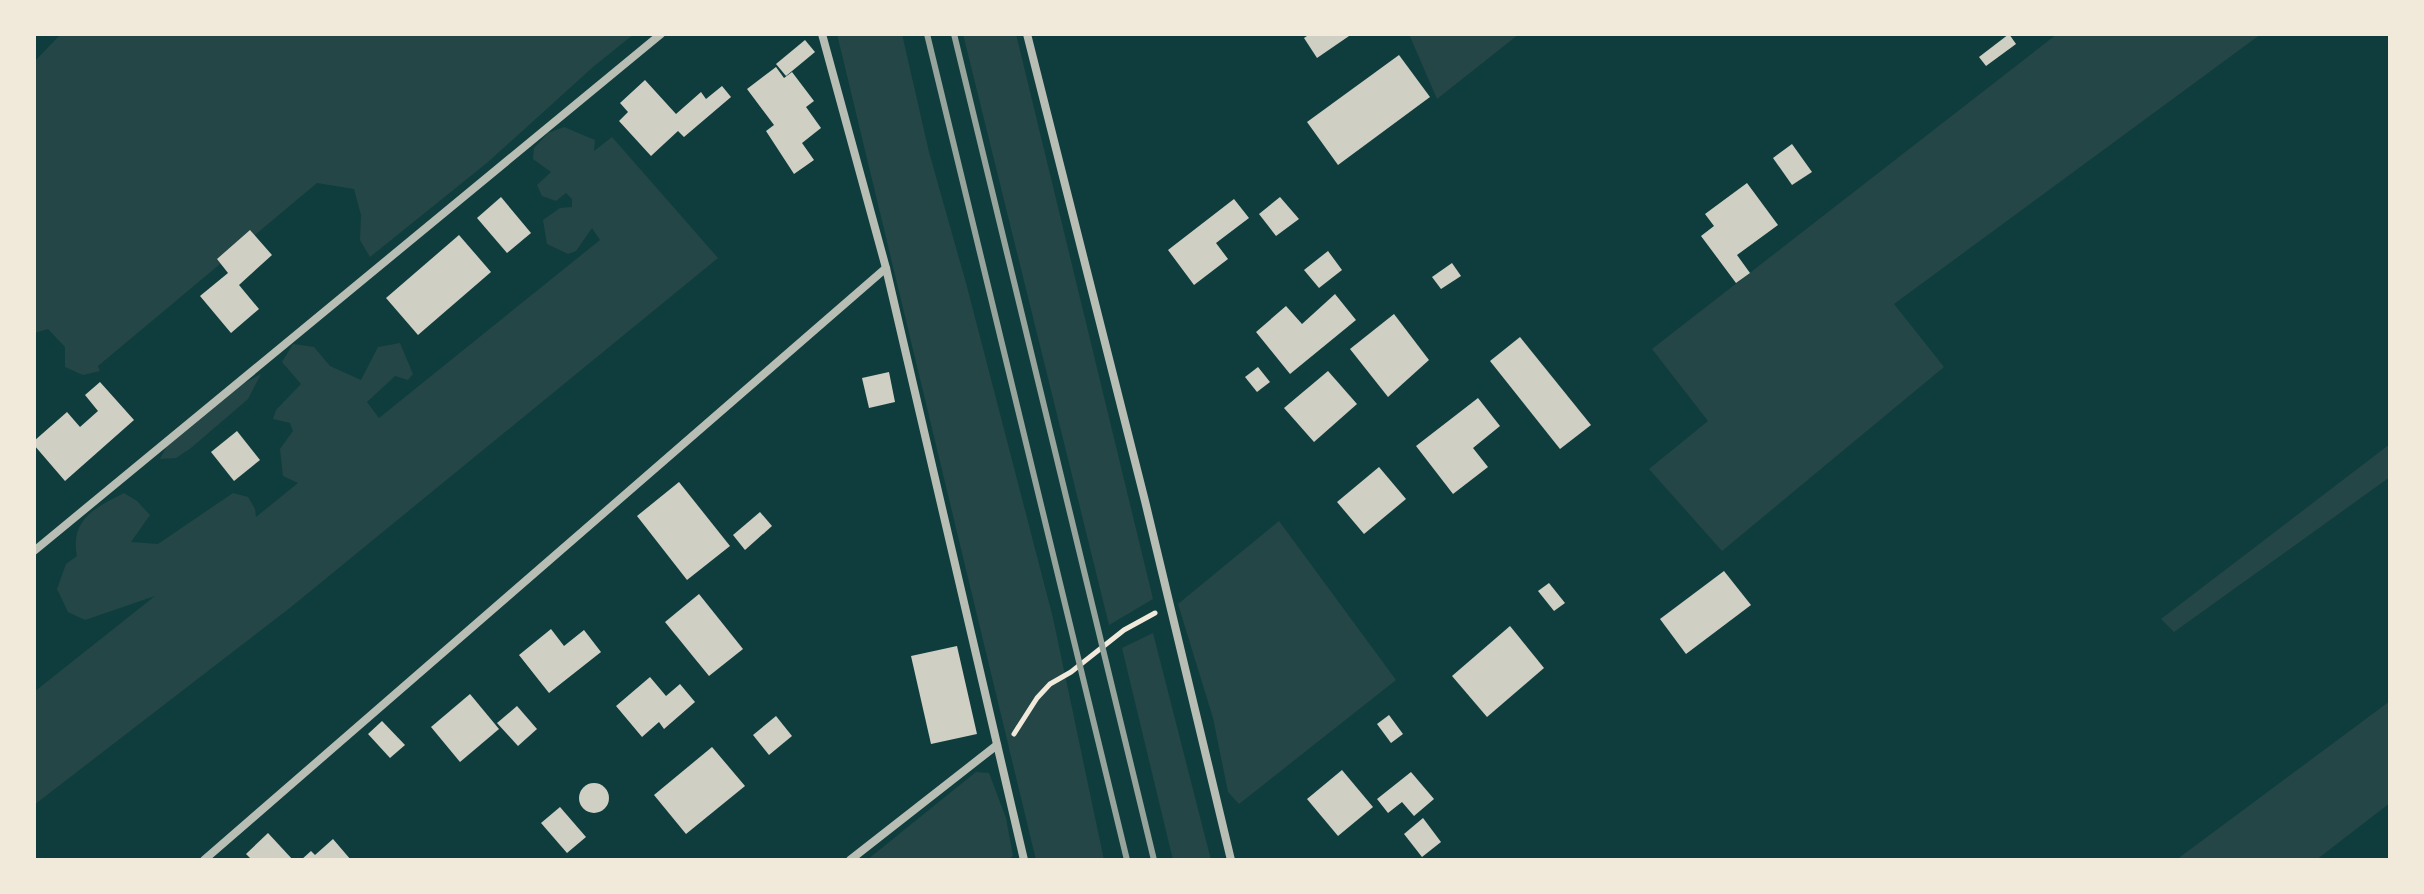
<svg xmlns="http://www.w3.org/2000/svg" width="2424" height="894" font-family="Montserrat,sans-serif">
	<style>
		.green { fill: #244646 }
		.building { fill: #cfcfc3 }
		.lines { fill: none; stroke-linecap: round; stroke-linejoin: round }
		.path { stroke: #f1e9da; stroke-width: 5 }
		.minor { stroke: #b8beb3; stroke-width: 8 }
		.rail { stroke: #97a49c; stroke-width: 6 }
	</style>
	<rect width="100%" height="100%" fill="#0f3d3e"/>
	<g class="green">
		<polygon points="61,34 634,34 593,67 488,162 370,257 360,240 361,215 354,189 317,183 98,366 100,371 83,375 65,367 65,347 48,329 34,333 34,62"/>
		<polygon points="837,34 902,34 929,152 966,283 1053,618 1104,860 1036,860"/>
		<polygon points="963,34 1016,34 1153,599 1109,625"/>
		<polygon points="1409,34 1519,34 1437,99"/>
		<polygon points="2057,34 2261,34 1894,304 1944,367 1722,551 1649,469 1708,421 1652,349"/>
		<path d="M564 127 595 140 594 151 612 137 718 258 291 607 34 805V692L155 596 85 620 68 612 57 589 66 564 77 556C70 519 95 508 124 493L137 501 150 515 131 542 158 544 233 493 248 497 255 509 256 517 298 483 283 476 280 449 293 431 290 423 273 419 276 410 301 384 282 362 293 344 314 347 330 366 361 380 378 347 400 343 413 374 408 380 395 376 367 402 379 418 600 240 592 228 576 251 568 254 547 244 543 220 560 208 572 207V199L566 193 556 201 542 196 537 185 551 172 533 159 534 148 548 133Z"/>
		<polygon points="261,374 248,399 191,448 176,458 160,459 167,446 241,385"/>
		<polygon points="2390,444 2390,477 2174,632 2161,619"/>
		<polygon points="1279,521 1396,680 1239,804 1228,792 1213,718 1178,604"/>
		<polygon points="1153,633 1211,860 1173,860 1122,648"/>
		<polygon points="2390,701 2390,803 2316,860 2176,860"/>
		<polygon points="976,772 989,773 1006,818 1013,856 1008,860 867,860"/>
	</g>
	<g class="building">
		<polygon points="1310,34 1352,34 1317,58 1304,38"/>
		<polygon points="2009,34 2016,44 1986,66 1979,57"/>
		<polygon points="805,40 815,52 786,76 776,64"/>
		<polygon points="1399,55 1430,97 1338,165 1307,122"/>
		<polygon points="776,67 784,78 792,72 814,101 806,107 821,128 802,143 814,160 794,174 766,131 774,125 747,89"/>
		<polygon points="645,80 676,114 701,92 706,99 722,86 731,97 684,137 678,131 651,156 619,121 628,112 620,103"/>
		<polygon points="1792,144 1812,172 1792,185 1773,158"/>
		<polygon points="1747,183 1778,225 1737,255 1750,273 1736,283 1701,236 1714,226 1705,214"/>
		<polygon points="501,197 531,233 507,253 477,218"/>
		<polygon points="1280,197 1299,219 1276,236 1259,214"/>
		<polygon points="1234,199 1249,218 1216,243 1228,259 1194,285 1168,250"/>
		<polygon points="250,230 272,255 239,285 259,309 231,333 200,296 228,273 217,259"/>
		<polygon points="459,235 491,272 418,335 386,298"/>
		<polygon points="1328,251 1342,270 1319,288 1304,270"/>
		<polygon points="1452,263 1461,276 1441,289 1432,277"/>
		<polygon points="1335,294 1356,320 1290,374 1256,332 1286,306 1302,324"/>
		<polygon points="1394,314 1429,360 1388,397 1350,349"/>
		<polygon points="1520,337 1591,425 1560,449 1490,361"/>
		<polygon points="1258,367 1270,382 1257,392 1245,377"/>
		<polygon points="1328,371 1357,404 1314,442 1284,408"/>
		<polygon points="889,372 895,402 869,408 862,378"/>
		<polygon points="100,382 134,420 65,481 34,445 34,441 67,412 80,427 98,411 85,395"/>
		<polygon points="1478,398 1500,426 1473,448 1488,467 1453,494 1416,446"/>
		<polygon points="237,431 260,460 234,481 211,452"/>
		<polygon points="1379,467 1406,499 1364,534 1337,502"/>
		<polygon points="679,482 730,546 687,580 637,516"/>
		<polygon points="760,512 772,526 745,550 733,535"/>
		<polygon points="1724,571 1751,605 1686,654 1660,619"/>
		<polygon points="1549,583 1565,603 1554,611 1538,591"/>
		<polygon points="699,594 743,649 709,676 665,622"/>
		<polygon points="1510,626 1544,668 1487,717 1452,676"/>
		<polygon points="551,629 564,646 584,630 601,652 549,693 519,655"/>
		<polygon points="957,646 977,734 931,744 911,656"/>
		<polygon points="650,677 666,696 680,684 695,702 664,729 659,722 642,737 616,706"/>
		<polygon points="470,694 499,729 460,762 431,727"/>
		<polygon points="517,706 537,729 518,746 497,723"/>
		<polygon points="1389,715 1403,734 1391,743 1377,724"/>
		<polygon points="776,716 792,736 769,755 753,735"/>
		<polygon points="382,721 405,745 390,758 368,734"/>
		<polygon points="712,747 745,786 686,834 654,795"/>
		<polygon points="1342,770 1373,807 1338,836 1307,799"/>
		<polygon points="1411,772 1434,799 1414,816 1402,802 1388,813 1377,799"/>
		<circle cx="594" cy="798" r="15"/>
		<polygon points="560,807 586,837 567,853 541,823"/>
		<polygon points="1423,818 1441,842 1422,857 1404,834"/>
		<polygon points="268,833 293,860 252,860 246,854"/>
		<polygon points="333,839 351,860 301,860 311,851 315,855"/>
	</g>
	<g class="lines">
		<polyline class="path" points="1014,734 1037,698 1050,684 1071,672 1124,630 1155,613"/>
		<g class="minor">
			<polyline points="822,34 886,268 1024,860"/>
			<polyline points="1027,34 1145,501 1231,860"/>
			<polyline points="34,551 661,34"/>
			<polyline points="204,860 886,268"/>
			<polyline points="850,860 997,745"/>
		</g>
		<g class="rail">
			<polyline points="927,34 1127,860"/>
			<polyline points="954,34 1154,860"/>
		</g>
	</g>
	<rect width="2424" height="894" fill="none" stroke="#f1e9da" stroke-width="72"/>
</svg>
